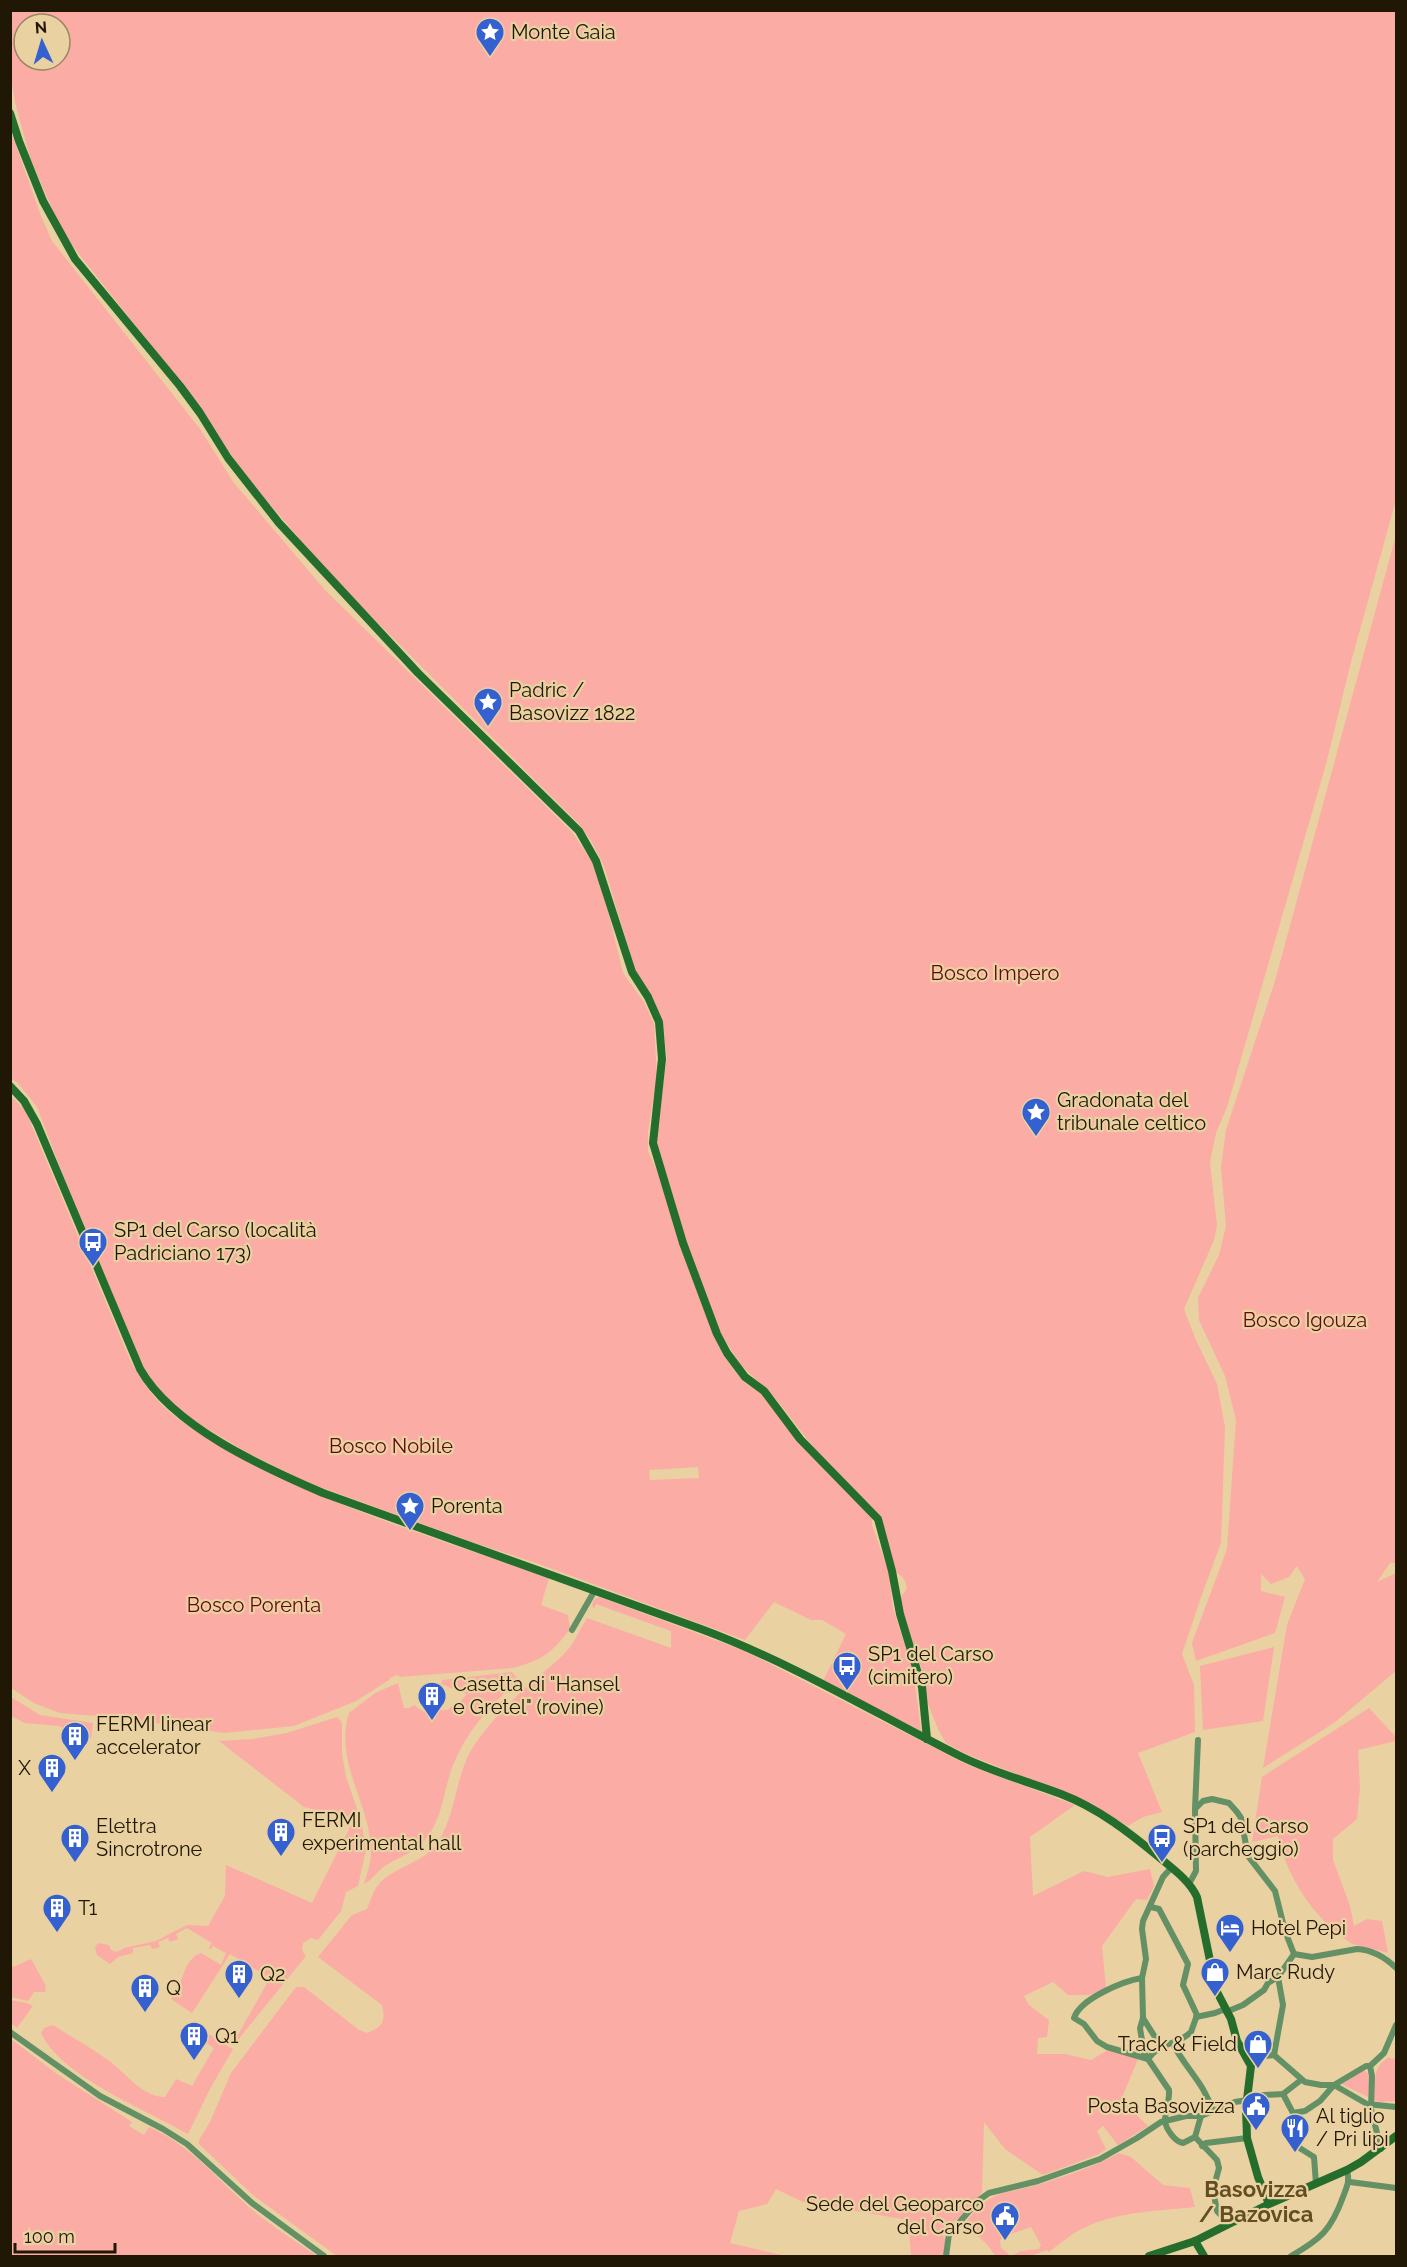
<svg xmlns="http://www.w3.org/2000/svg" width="1407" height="2267" font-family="Raleway,sans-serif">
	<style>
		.green { fill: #fbaca4; fill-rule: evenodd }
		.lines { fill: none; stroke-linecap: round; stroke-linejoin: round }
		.street { stroke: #639064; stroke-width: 6 }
		.secondary { stroke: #246d2c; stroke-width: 8 }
		.labels { text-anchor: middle; stroke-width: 4.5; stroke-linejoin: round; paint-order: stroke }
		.poi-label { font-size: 20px; fill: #201705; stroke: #e9d1a2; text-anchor: start }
		.park-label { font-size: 20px; fill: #61080e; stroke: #e9d1a2 }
		.quarter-label { font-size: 22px; font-weight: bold; fill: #624e21; stroke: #e9d1a2 }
	</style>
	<rect width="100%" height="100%" fill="#e9d1a2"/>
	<g class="green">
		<path d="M10 11H1396V500L1351 662 1326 764 1227 1107 1216 1133 1210 1162 1217 1226 1214 1240 1184 1309 1195 1338 1217 1384 1225 1427 1221 1543 1201 1597 1182 1654 1194 1685 1195 1732 1138 1753 1162 1812 1143 1817 1128 1826 1085 1801 964 1753 946 1743 938 1729 926 1699 923 1674 899 1600 907 1588C905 1579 903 1576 895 1572L881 1518 814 1448 776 1399 741 1365 722 1336 689 1251 657 1143 658 1122 667 1057 662 1020 654 1000 635 970 604 866 592 842 578 823 330 575 257 489 220 440 200 407 63 234 30 158 15 102 11 78ZM24 24H60V60H24Z"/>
		<path d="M10 129 41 216 52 241 200 429 234 483 325 590 572 832 593 863 608 911 623 973 644 1002 654 1024 657 1076 648 1132V1151L659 1175 714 1337 727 1360 744 1382 760 1393 801 1445 872 1517V1525L888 1570 893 1608 913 1670 921 1731 823 1681 846 1634 822 1620H811L774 1602 745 1640 536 1563 478 1544 309 1483 246 1452 198 1423 181 1411 161 1392 146 1373 66 1183 37 1107 18 1083 11 1079ZM698 1467 699 1478 650 1480 649 1470Z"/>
		<polygon points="1396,535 1396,1563 1390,1563 1377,1582 1396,1573 1396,1671 1334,1723 1263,1768 1287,1625 1305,1579 1297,1566 1289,1577 1271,1584 1261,1574 1261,1591 1285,1597 1275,1633 1196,1661 1192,1643 1227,1549 1236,1420 1225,1376 1199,1320 1198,1298 1219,1255 1226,1226 1221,1167 1226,1130 1275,981"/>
		<path d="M10 1095 25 1110 34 1131 131 1362C140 1378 150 1393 163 1406 181 1424 205 1436 227 1449 328 1508 440 1539 549 1578L541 1605 568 1615 570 1629C552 1653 541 1661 512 1668L400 1677 397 1675 390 1678 389 1680 356 1701 294 1726 224 1733 122 1718 60 1713 34 1703 11 1688Z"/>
		<path d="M599 1597 745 1651 968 1765 1075 1805 1030 1837 1033 1896 1084 1871 1108 1877 1150 1869 1154 1886 1147 1900 1136 1899 1102 1946 1106 1988 1089 1995H1068L1053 1982 1024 1996 1029 2005 1049 2020 1047 2037 1038 2038 1037 2054H1065L1091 2060 1108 2050 1138 2059 1121 2100 1148 2126 1118 2145 1103 2126 1097 2131 1106 2149 1099 2154 1043 2175 1005 2149 984 2122 982 2192 962 2216 940 2230 946 2241 943 2256H911L908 2220 803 2202 776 2189 767 2204 739 2211 730 2243 786 2256H337L254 2196 199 2144V2140L210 2122 231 2073 296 1987H304L359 2030 367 2033C383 2027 386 2021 382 2005L318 1957 352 1915 367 1909C370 1902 372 1894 376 1888 391 1866 423 1865 438 1842 457 1813 455 1773 475 1744 491 1721 510 1702 531 1683 544 1671 560 1660 571 1646 577 1637 581 1627 587 1618L671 1648V1631L596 1604 594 1609 592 1605 594 1600Z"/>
		<polygon points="1274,1647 1263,1721 1203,1730 1200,1666"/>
		<path d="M512 1672 517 1678 515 1684C489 1706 466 1733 453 1765 442 1793 443 1828 416 1848 408 1855 397 1858 388 1864 378 1869 373 1880 364 1884 367 1873 372 1861 371 1848 369 1802 334 1761 349 1713L375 1693 398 1683 404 1708H409L414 1705 424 1712 435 1713 441 1710H448L454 1703 460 1702 467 1694 441 1684 442 1680Z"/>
		<polygon points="11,1697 40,1715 93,1723 91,1738 59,1726 25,1723 11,1716"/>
		<path d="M1369 1708 1396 1737V1741L1358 1750 1360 1787 1357 1819 1333 1839V1860L1350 1906 1354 1926 1367 1919 1382 1921 1388 1953C1379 1950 1356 1946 1351 1943 1315 1920 1287 1878 1278 1836L1252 1842 1262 1777Z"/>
		<path d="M337 1717 342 1722V1754L346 1777 361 1820 366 1849 358 1886 346 1892 341 1911 318 1940 311 1938 303 1943 302 1950 306 1956 237 2041 235 2040 270 1978 230 1954 192 2013 171 1999C173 1995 177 1990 179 1986 185 1972 186 1959 201 1953L221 1965 226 1953 213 1946 210 1950 209 1947 212 1943 187 1928 176 1934 178 1939 170 1942 168 1938 158 1942 160 1947 152 1949 150 1945 133 1948V1953L118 1957 110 1964 97 1955 95 1948 98 1943 109 1945 111 1950 117 1952 124 1948 156 1941 187 1925 208 1926 225 1896 226 1865 312 1903 354 1819 304 1807 219 1741 253 1739 287 1733Z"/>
		<polygon points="31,1959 46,1986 45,1992 34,1992 28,2001 11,1997 11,1967 16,1966"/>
		<polygon points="10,2000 27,2003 33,2006 17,2028 11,2023"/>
		<path d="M53 2025C71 2037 90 2047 108 2060 126 2073 142 2097 165 2097L176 2079 192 2086 214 2048 201 2039 205 2032 233 2049 211 2087 188 2134C147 2110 61 2077 41 2033L44 2028Z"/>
		<path d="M11 2039 57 2074 132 2122 129 2126 144 2135 149 2127C188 2145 209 2170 239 2198 262 2220 291 2238 317 2256H11Z"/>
		<path d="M1391 2057V2059L1396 2058V2101L1379 2102 1374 2100C1375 2085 1372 2063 1391 2057Z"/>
		<polygon points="1364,2070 1371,2077 1368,2097 1342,2084"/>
		<path d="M1119 2153 1131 2157 1163 2185 1190 2188 1195 2207C1160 2211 1121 2211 1088 2226 1073 2232 1061 2243 1049 2252L1047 2250 1031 2256H1011L1021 2251 1039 2249 1041 2245 1031 2227 1002 2237 1000 2241 1001 2248 1009 2254 1006 2256H995C987 2242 976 2233 962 2226 971 2217 977 2206 988 2200 1003 2191 1020 2190 1037 2185 1064 2177 1093 2167 1119 2153Z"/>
	</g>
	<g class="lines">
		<g class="street">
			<polyline points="572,1630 595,1590"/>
			<polyline points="1195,1809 1203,1801 1212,1799 1229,1803 1237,1812 1241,1818 1248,1856 1275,1891 1285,1931 1294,1954 1278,1977 1268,1983 1264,1990 1243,2005 1226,2012"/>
			<path d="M1171 1868 1163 1877 1143 1921 1142 1929 1146 1959 1142 1978 1143 2018 1140 2028 1144 2053 1169 2090C1170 2100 1165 2110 1165 2121 1166 2129 1175 2142 1183 2143L1195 2137 1217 2160 1219 2168 1213 2190 1217 2211 1228 2223"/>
			<polyline points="1189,1884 1196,1871 1195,1809 1198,1740"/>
			<path d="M1294 1954 1312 1957 1357 1949C1373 1950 1385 1957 1396 1968"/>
			<polyline points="1278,1977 1283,2005 1274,2055 1305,2082 1321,2085 1334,2085 1367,2104 1396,2107"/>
			<path d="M1142 1978C1123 1981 1080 1999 1074 2018L1084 2024 1097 2041 1107 2047 1148 2059"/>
			<polyline points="1196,2017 1215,2013 1225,2009"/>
			<polyline points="1143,2018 1160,2045"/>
			<polyline points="10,2032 100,2096 163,2129 187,2144 252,2203 324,2256"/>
			<path d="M1173 2044C1186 2069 1205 2084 1213 2112"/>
			<path d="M1148 2059C1162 2040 1175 2047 1191 2032L1197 2015 1183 1985 1188 1964 1159 1909 1151 1907"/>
			<polyline points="1249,2062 1265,2056 1274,2055"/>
			<polyline points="1283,2094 1293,2113 1305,2111 1320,2101 1334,2085 1366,2066 1370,2066"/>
			<polyline points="1247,2096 1283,2094 1301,2080"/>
			<polyline points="1295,2113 1299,2133 1298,2147 1314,2157 1316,2184"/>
			<polyline points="1195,2137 1201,2116"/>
			<polyline points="1202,2146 1206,2143 1247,2138"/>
			<polyline points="1381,2149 1371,2109 1372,2076 1370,2066 1384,2053 1396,2025"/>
			<polyline points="1350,2182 1396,2188"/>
			<polyline points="946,2256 949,2234 979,2200 989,2193 1038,2181 1100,2159 1137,2138 1161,2122 1186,2116 1201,2116 1235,2102 1247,2100"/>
			<path d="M1291 2256C1321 2239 1331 2230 1343 2197 1347 2186 1350 2182 1347 2170"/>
		</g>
		<g class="secondary">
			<polyline points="10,113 19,141 43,201 75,259 180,386 200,413 228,458 279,523 418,673 579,831 596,861 632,972 648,997 659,1022 662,1059 653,1143 683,1243 717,1334 727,1353 745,1377 764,1391 800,1439 878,1519 892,1571 900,1614 922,1687 927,1739"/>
			<path d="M10 1086 24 1101 37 1124 140 1369C173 1427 263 1467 323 1493L701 1629C790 1662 873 1712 958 1755 991 1772 1027 1781 1061 1794 1098 1808 1130 1833 1160 1858 1173 1869 1190 1881 1197 1897L1216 1990 1231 2019 1237 2041 1251 2066 1246 2108 1247 2138 1258 2177 1269 2204"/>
			<polyline points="1195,2241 1204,2256"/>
			<polyline points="1149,2256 1195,2241 1269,2204 1347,2170 1361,2162 1396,2136"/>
		</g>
	</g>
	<defs>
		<g id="sight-pin" transform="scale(1.5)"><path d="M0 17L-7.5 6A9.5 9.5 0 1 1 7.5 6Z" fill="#3560d0" stroke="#e9d1a2"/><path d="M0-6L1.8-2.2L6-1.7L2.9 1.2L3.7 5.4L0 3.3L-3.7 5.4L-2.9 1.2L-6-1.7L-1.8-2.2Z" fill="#fff"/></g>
		<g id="bus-pin" transform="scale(1.5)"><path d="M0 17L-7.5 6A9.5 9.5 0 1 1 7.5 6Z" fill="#3560d0" stroke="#e9d1a2"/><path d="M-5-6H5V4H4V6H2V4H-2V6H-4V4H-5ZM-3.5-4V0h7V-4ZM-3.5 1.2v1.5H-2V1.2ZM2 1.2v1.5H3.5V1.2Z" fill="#fff"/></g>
		<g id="building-pin" transform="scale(1.5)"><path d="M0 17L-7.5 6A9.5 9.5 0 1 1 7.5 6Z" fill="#3560d0" stroke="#e9d1a2"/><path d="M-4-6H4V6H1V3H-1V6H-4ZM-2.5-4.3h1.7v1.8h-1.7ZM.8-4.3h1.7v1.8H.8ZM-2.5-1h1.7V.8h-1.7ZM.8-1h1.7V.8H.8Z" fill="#fff"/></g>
		<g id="hotel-pin" transform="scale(1.5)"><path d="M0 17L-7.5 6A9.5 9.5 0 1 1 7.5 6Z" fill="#3560d0" stroke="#e9d1a2"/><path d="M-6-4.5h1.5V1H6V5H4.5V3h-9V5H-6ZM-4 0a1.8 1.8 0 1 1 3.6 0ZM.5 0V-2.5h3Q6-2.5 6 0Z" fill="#fff"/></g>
		<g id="shop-pin" transform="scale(1.5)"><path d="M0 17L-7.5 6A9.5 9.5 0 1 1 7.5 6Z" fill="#3560d0" stroke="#e9d1a2"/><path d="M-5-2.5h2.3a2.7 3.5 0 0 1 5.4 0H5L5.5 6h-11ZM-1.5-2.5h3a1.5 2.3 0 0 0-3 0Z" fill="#fff"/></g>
		<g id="civic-pin" transform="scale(1.5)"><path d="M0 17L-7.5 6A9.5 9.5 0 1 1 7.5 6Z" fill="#3560d0" stroke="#e9d1a2"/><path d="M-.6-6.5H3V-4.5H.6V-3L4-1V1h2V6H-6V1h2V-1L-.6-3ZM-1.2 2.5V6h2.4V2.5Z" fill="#fff"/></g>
		<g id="restaurant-pin" transform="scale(1.5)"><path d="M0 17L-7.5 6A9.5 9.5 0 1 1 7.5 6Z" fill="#3560d0" stroke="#e9d1a2"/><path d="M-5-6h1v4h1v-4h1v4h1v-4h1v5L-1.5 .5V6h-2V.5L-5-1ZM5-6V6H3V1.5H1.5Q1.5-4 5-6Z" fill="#fff"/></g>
	</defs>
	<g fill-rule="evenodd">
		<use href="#sight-pin" x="490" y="32"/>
		<use href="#sight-pin" x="488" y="702"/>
		<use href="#sight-pin" x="1036" y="1112"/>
		<use href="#bus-pin" x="93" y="1242"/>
		<use href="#sight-pin" x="410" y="1506"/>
		<use href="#bus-pin" x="847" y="1666"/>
		<use href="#building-pin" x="432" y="1696"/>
		<use href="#building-pin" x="75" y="1736"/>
		<use href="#building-pin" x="52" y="1768"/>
		<use href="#building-pin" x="281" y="1832"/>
		<use href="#building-pin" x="75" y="1838"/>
		<use href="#bus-pin" x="1162" y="1838"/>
		<use href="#building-pin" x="57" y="1908"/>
		<use href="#hotel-pin" x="1230" y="1928"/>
		<use href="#shop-pin" x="1215" y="1972"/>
		<use href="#building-pin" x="239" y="1974"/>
		<use href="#building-pin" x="145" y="1988"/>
		<use href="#building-pin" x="194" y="2036"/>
		<use href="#shop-pin" x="1258" y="2044"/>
		<use href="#civic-pin" x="1256" y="2106"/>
		<use href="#restaurant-pin" x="1295" y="2128"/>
		<use href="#civic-pin" x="1005" y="2216"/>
	</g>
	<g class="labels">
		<g class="poi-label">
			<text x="511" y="39">Monte Gaia</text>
			<text x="509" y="697">Padric /<tspan x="509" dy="23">Basovizz 1822</tspan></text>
			<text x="1057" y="1107">Gradonata del<tspan x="1057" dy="23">tribunale celtico</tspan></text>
			<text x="114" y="1237">SP1 del Carso (località<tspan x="114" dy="23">Padriciano 173)</tspan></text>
			<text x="431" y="1513">Porenta</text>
			<text x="868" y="1661">SP1 del Carso<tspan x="868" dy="23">(cimitero)</tspan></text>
			<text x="453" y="1691">Casetta di "Hansel<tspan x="453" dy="23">e Gretel" (rovine)</tspan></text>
			<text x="96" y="1731">FERMI linear<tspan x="96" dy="23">accelerator</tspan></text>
			<text x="31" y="1775" text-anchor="end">X</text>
			<text x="302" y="1827">FERMI<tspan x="302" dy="23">experimental hall</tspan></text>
			<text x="96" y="1833">Elettra<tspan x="96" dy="23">Sincrotrone</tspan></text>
			<text x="1183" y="1833">SP1 del Carso<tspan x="1183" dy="23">(parcheggio)</tspan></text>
			<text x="78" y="1915">T1</text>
			<text x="1251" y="1935">Hotel Pepi</text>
			<text x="1236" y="1979">Marc Rudy</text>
			<text x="260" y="1981">Q2</text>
			<text x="166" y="1995">Q</text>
			<text x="215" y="2043">Q1</text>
			<text x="1237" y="2051" text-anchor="end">Track &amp; Field</text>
			<text x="1235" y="2113" text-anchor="end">Posta Basovizza</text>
			<text x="1316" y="2123">Al tiglio<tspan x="1316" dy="23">/ Pri lipi</tspan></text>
			<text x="984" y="2211" text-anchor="end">Sede del Geoparco<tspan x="984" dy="23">del Carso</tspan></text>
		</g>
		<g class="park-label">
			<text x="995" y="980">Bosco Impero</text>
			<text x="1305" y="1327">Bosco Igouza</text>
			<text x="391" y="1453">Bosco Nobile</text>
			<text x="254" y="1612">Bosco Porenta</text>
		</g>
		<g class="quarter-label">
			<text x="1256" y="2197">Basovizza<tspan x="1256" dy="25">/ Bazovica</tspan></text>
		</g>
	</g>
	<rect width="1407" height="2267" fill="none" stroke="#201705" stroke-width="24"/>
	<g transform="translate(42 42) rotate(356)"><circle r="28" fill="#e9d1a2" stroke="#998763" stroke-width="1.5"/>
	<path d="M0-4.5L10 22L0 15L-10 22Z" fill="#3560d0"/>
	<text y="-9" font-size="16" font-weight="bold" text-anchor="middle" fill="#201705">N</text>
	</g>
	<path d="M15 2243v9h100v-9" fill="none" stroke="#201705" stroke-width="3"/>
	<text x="24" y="2243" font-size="18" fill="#201705" stroke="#e9d1a2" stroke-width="4.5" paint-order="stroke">100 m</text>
</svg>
